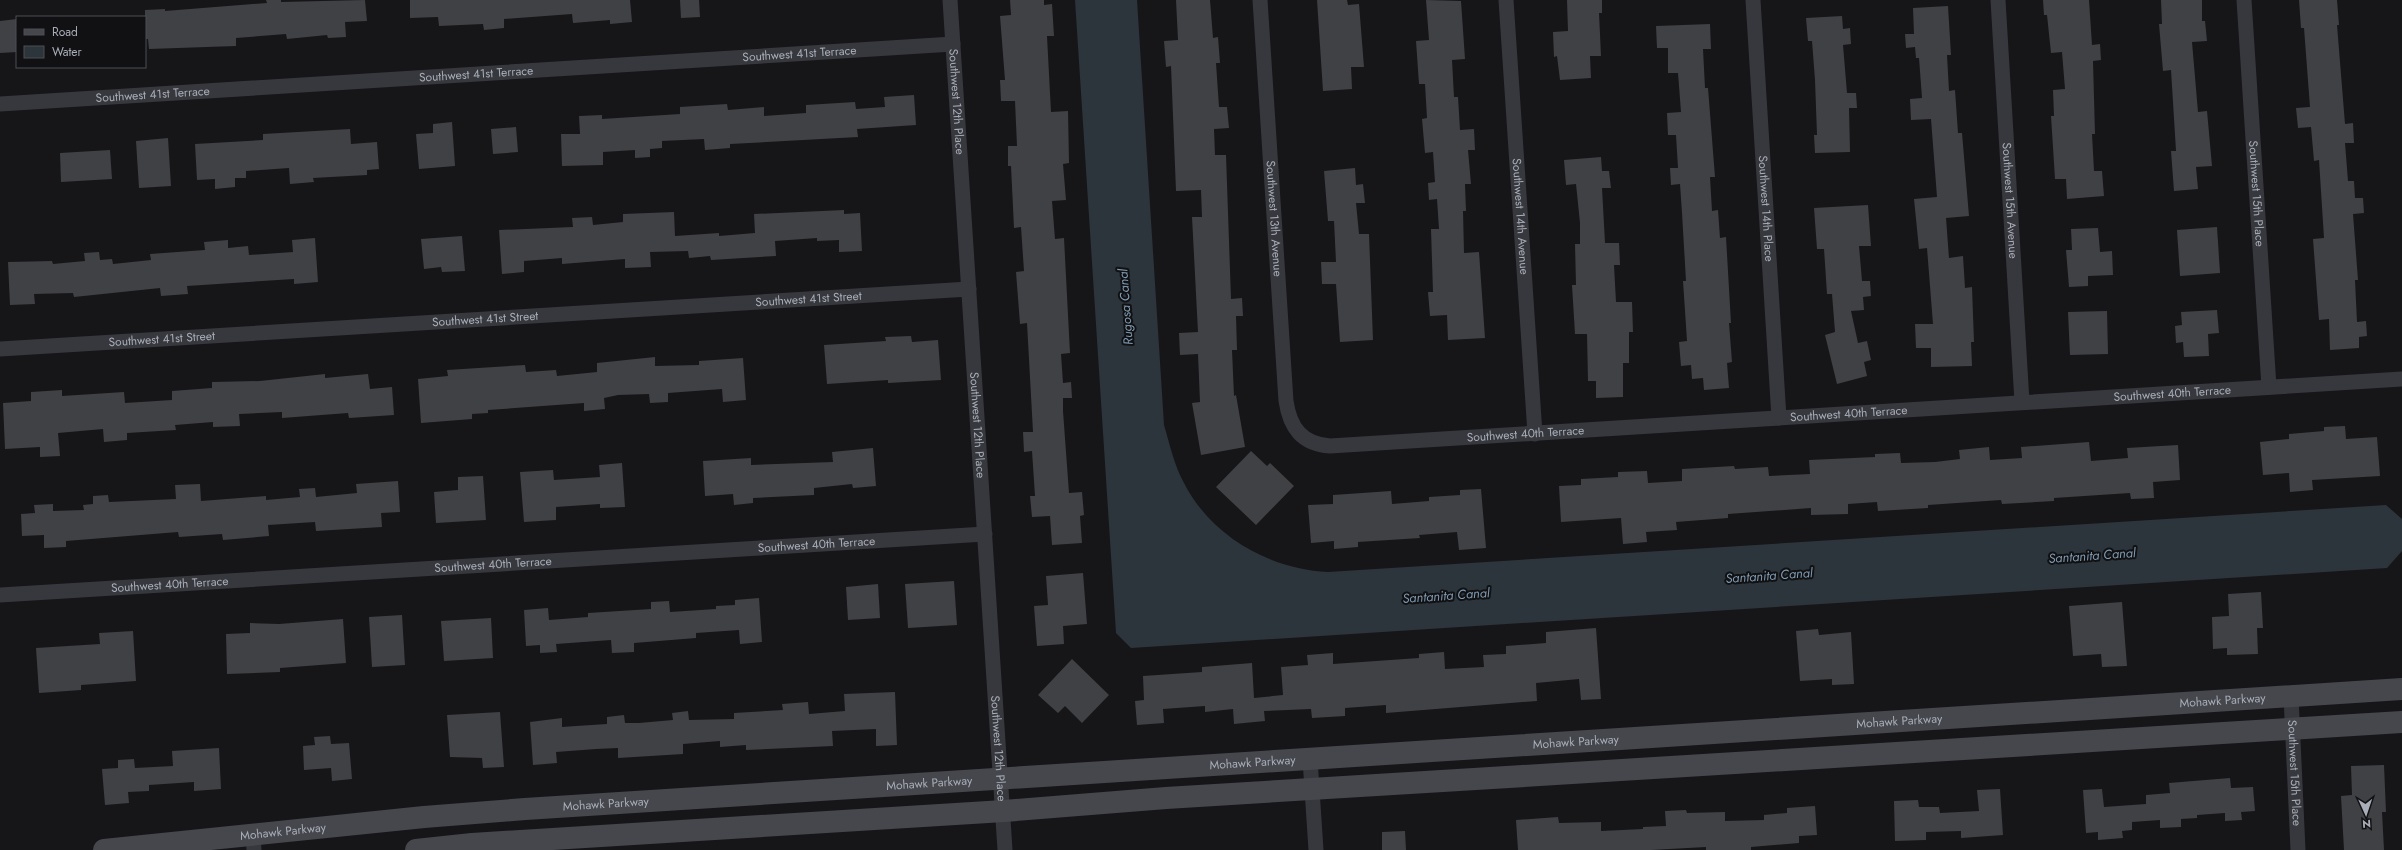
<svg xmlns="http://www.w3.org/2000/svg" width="2402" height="850" font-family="Jost,sans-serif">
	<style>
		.water { fill: #2c353c }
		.building { fill: #404145 }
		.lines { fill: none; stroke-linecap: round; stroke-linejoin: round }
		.street { stroke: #37383d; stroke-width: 15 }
		.secondary { stroke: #45474d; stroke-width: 22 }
		.labels { text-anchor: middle; stroke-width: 4; stroke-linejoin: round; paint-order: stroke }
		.street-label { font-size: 12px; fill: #a8adb8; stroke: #111113 }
		.water-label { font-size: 13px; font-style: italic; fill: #7f9bb3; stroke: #111113 }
	</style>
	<rect width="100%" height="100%" fill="#161618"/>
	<path class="water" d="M1075 0H1137L1164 425C1170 445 1174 465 1184 483 1211 536 1269 569 1328 572L2386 505 2402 519V551L2387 568 1131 648 1116 633Z"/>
	<g class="building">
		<polygon points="266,0 281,0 281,2 365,0 367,21 345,22 346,37 328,38 327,35 287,39 286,34 236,38 236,46 149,49 148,39 145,39 145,10 165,9 165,11 267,3"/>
		<polygon points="410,0 630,0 632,22 610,24 610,20 573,23 572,14 504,19 504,28 484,30 483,24 439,26 438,17 410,18"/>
		<polygon points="680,0 699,0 700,17 681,18"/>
		<polygon points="1010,0 1044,0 1044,5 1052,4 1054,36 1047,36 1051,112 1068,111 1069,163 1063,164 1066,200 1052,201 1055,239 1064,238 1070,353 1061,354 1063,383 1071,382 1072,398 1063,398 1063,411 1069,493 1082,492 1084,515 1080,516 1082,543 1052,545 1050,516 1032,517 1030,496 1035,496 1032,451 1024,452 1023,432 1033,432 1027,323 1020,324 1016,272 1024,271 1021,227 1014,228 1011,166 1008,166 1008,146 1017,146 1015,101 1001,101 1000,80 1005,80 1000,16 1011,15"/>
		<polygon points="1176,0 1210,0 1213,38 1218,37 1220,63 1216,63 1219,107 1227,107 1229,128 1214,129 1215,155 1226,155 1231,299 1242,298 1243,316 1236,316 1237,350 1232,350 1234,396 1236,395 1245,447 1201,455 1192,403 1200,402 1198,354 1180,355 1179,333 1198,332 1192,217 1202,217 1201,190 1176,191 1171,66 1166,67 1164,41 1178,40"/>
		<polygon points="1317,0 1347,0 1348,5 1359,4 1364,67 1351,67 1352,89 1323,91"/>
		<polygon points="1426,0 1461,1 1465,59 1452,60 1454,97 1458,97 1460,130 1474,129 1475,150 1468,150 1471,184 1465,184 1466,211 1463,211 1464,253 1479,252 1485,338 1448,340 1447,315 1430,316 1428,292 1433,292 1431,229 1439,229 1437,199 1429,200 1428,183 1435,182 1433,152 1425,153 1422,119 1427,118 1425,84 1419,84 1416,41 1429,40"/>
		<polygon points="1567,0 1602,0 1602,13 1599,13 1601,56 1590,56 1591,78 1560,80 1557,56 1554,57 1553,32 1568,31"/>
		<polygon points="2043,0 2089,0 2092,45 2100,44 2101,60 2093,61 2095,134 2092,134 2094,171 2102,171 2104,196 2067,199 2066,179 2055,179 2051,116 2054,116 2053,90 2065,89 2062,52 2051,53 2047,15 2044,15"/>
		<polygon points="2161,0 2202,0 2202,21 2205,21 2207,41 2192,42 2198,112 2207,111 2212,166 2196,167 2198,189 2174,191 2171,151 2176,151 2171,70 2163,71 2159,24 2162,24"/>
		<polygon points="2299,0 2337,0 2339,25 2337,25 2345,124 2353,123 2354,143 2345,143 2348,181 2354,181 2355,198 2363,198 2364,213 2353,214 2358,280 2355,280 2357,322 2366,321 2367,336 2359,337 2359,348 2330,350 2329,319 2319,320 2313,239 2324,238 2319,160 2314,161 2311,127 2298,128 2296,108 2310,107 2304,28 2301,28"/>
		<polygon points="1948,6 1951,55 1947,55 1949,91 1955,90 1958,133 1962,133 1969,216 1946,218 1949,258 1963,256 1965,288 1972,287 1974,342 1971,342 1972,366 1931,367 1931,348 1916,348 1915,324 1933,324 1927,248 1919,249 1914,199 1937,197 1931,119 1911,120 1910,99 1922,98 1919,58 1916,58 1915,47 1906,48 1905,34 1914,34 1913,8"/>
		<polygon points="1842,16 1843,29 1850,28 1851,44 1843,45 1847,93 1856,93 1857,108 1849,108 1850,152 1815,153 1814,135 1817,135 1815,80 1812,41 1808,41 1806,18"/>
		<polygon points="17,19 17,52 0,53 0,21"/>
		<polygon points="1710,24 1711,49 1703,49 1705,88 1708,88 1715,177 1710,177 1712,211 1718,210 1720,238 1726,237 1731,323 1729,323 1732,362 1727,363 1729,388 1704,390 1703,378 1692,379 1691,365 1681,366 1679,342 1687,341 1683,281 1686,281 1682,213 1680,184 1671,185 1670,168 1678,168 1676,135 1668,135 1667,113 1681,112 1678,73 1668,73 1668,48 1657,48 1656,26"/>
		<polygon points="914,95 916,125 857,129 858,137 730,144 730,148 705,150 704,139 662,141 662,148 650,149 650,157 635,158 635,150 603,152 603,165 562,166 561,134 580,134 579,116 602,115 602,119 680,114 680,107 727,104 728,110 764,107 764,116 806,113 806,105 855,102 856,109 885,107 884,97"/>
		<polygon points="452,122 455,166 419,169 416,134 433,133 433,124"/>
		<polygon points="516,127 518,152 493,154 491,129"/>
		<polygon points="350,129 351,144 377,142 379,169 367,170 367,175 313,178 314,182 290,184 289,168 246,171 246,178 235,178 235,187 215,189 215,179 197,180 195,144 263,140 263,134"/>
		<polygon points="168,138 171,186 139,188 136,141"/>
		<polygon points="110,150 112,179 61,182 60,153"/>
		<polygon points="1601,157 1602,171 1609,171 1611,188 1602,188 1605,243 1619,243 1620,265 1614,265 1616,302 1632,302 1633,332 1629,332 1629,363 1623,363 1623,397 1596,398 1596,381 1588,381 1587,334 1575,334 1572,285 1576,285 1575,244 1580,244 1580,223 1576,184 1566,185 1564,160"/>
		<polygon points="1355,168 1356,185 1363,184 1365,203 1356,203 1359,234 1369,234 1373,340 1340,342 1336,284 1322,284 1321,262 1336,262 1334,221 1328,221 1324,171"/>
		<polygon points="1868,205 1871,246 1859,246 1862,281 1870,281 1871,296 1863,297 1864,310 1851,311 1858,343 1867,341 1871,360 1864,362 1867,376 1837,384 1825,335 1835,332 1832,294 1827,294 1824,249 1817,249 1814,208"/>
		<polygon points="844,210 844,214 860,213 862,251 839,252 839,240 817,241 817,238 775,241 776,256 711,260 710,256 689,258 688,251 650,252 651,267 625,268 625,259 562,264 562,258 524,261 524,272 502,274 499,230 573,227 572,218 592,217 593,225 623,222 623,214 674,212 675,236 719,233 719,236 755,233 754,214"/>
		<polygon points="2217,227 2220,273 2180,276 2177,230"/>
		<polygon points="2098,228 2100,252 2112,251 2113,275 2088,276 2088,286 2069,287 2066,250 2072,250 2071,229"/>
		<polygon points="462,236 465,271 442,272 441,267 424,269 421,239"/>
		<polygon points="315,238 318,282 294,284 294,279 187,286 188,294 161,296 160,288 74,297 73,293 34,294 35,304 10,305 8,262 52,261 53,264 85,261 84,253 99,252 100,260 112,259 113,264 151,260 150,254 205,250 204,242 228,240 228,248 248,246 249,255 293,252 292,240"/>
		<polygon points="2217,310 2219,333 2208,334 2209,356 2184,357 2183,342 2176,343 2175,326 2182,325 2181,312"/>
		<polygon points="2107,311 2108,354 2070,355 2068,312"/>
		<polygon points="911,336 912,342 938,340 941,380 888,383 888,380 827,384 824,345 886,341 885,337"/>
		<polygon points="655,357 655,366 699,365 699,361 743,358 746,400 723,402 722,389 668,393 668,402 650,403 649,394 618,395 604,398 605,409 584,411 584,403 488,410 488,413 472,414 472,419 421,423 418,379 448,376 447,370 525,365 526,372 556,370 557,376 597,372 597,363"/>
		<polygon points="325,374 325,378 368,374 370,389 392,387 394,415 349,418 348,413 282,418 282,412 239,414 240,426 213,427 213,422 175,425 176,430 127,433 127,440 104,442 103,429 58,433 60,456 40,457 40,447 5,449 3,403 31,401 31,392 62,390 62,396 124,392 125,403 172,400 172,391 212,388 212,382 260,381"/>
		<polygon points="2345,426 2346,439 2377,437 2380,476 2312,480 2313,490 2290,492 2289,473 2263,475 2260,442 2289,439 2289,434 2324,431 2324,427"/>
		<polygon points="2089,442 2091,461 2128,458 2127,448 2178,445 2180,480 2153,482 2154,498 2131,499 2130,493 2054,498 2054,501 2002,504 2001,500 1928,505 1928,508 1878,511 1877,502 1848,504 1848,514 1811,515 1811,508 1728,514 1728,518 1676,522 1677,530 1646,532 1647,542 1623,544 1621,518 1561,522 1559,486 1581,485 1581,479 1618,477 1618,472 1647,471 1648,483 1682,481 1682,469 1734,466 1735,469 1768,467 1769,476 1810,474 1809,460 1875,457 1875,454 1900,453 1901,463 1935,462 1960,459 1959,450 1989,447 1990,460 2022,458 2021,447"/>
		<polygon points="873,448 876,486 853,488 852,484 814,488 814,495 753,498 753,503 734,505 733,494 705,496 703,461 751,458 751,465 833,462 832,452"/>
		<polygon points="1251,451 1267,466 1270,463 1294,486 1256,525 1216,487"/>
		<polygon points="622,463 625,507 600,508 600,504 556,507 556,520 524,522 520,472 553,470 554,480 600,477 599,465"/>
		<polygon points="483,476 486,520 436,523 434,492 458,490 458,477"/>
		<polygon points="398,481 400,512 381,513 382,527 316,531 315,522 268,525 269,536 223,540 222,534 179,537 178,532 66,541 66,547 44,548 44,535 22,536 21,514 35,513 34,505 53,504 53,511 84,510 83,505 93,504 93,496 108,495 109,502 176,499 175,485 200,484 201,501 266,496 266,500 300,497 299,489 315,488 316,497 357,493 356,484"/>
		<polygon points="1481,489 1486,548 1459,550 1457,532 1419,535 1420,538 1358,542 1358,547 1334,549 1334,541 1311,543 1308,505 1333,504 1333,495 1391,491 1392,504 1429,501 1429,497 1460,495 1460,490"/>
		<polygon points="1083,573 1087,624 1063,626 1064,644 1037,646 1034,606 1048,605 1046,576"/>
		<polygon points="954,581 957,625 908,628 905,584"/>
		<polygon points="878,584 880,618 848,620 846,587"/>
		<polygon points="2261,592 2263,628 2257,628 2258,654 2227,655 2227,648 2213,649 2212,617 2229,616 2228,594"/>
		<polygon points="759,598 762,642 740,644 739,630 696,633 696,638 634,643 634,652 612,653 611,640 556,644 557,652 540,653 540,645 526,646 524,610 548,608 549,620 588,617 588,613 651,609 651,602 669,601 670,612 716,609 716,606 735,605 735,600"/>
		<polygon points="2122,602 2127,666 2102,667 2101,654 2073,656 2069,606"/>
		<polygon points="402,615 405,665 372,667 369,617"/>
		<polygon points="491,618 493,658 444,661 441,621"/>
		<polygon points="343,619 346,663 280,668 280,672 227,674 226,634 250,633 250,623 279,624"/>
		<polygon points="1596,628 1601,699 1581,700 1579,679 1536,683 1537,701 1386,713 1386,705 1345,708 1345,716 1312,718 1311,709 1264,711 1265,721 1234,724 1233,709 1205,712 1205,706 1163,709 1164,723 1137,725 1135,701 1144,700 1143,676 1202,672 1202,667 1252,663 1254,698 1283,695 1281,667 1308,665 1307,655 1333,653 1333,664 1419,658 1419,654 1444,652 1445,669 1484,667 1483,655 1506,654 1506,646 1546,643 1546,632"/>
		<polygon points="1818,629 1819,635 1851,632 1854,684 1832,685 1832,679 1800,681 1796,631"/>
		<polygon points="133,631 136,681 81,685 81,690 39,693 36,648 100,644 99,633"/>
		<polygon points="1072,659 1109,695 1082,723 1065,706 1058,713 1038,695"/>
		<polygon points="895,692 897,745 876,746 876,729 832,731 833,746 746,750 746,745 720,747 720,741 683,744 683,754 618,758 618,748 596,749 556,752 557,763 533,765 530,722 562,718 562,727 576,726 607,724 607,717 624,715 625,723 639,723 673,720 672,713 688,711 689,720 734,719 734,713 783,710 782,704 808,702 809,714 845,711 844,694"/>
		<polygon points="500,712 504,767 483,768 482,758 450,757 447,715"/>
		<polygon points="330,736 331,744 349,743 352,779 332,781 331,768 304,770 303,746 315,745 314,737"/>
		<polygon points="219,748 221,789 194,791 194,782 149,785 149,791 128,792 129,803 105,805 102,769 118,768 118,760 134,759 135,768 173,766 172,751"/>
		<polygon points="2384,765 2386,812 2382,812 2384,850 2344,850 2341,796 2352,795 2351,766"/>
		<polygon points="2230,778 2231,788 2253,787 2255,811 2241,812 2242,820 2225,821 2225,813 2197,815 2197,818 2181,819 2181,827 2160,828 2160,820 2132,822 2132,830 2122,831 2123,838 2098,840 2098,832 2086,833 2083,790 2102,789 2104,807 2146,804 2146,795 2170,793 2169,783"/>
		<polygon points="2000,789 2003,835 1961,838 1961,831 1926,832 1926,840 1895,841 1894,801 1918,800 1919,807 1939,807 1940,813 1979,811 1977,790"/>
		<polygon points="1815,806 1817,835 1799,836 1799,843 1751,847 1751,850 1706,850 1706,847 1651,850 1518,850 1516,820 1558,817 1559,823 1601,822 1601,831 1643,829 1643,827 1666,826 1665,811 1686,810 1687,813 1725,812 1725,821 1764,820 1764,815 1787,813 1787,808"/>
		<polygon points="1405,831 1406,850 1382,850 1382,832"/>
	</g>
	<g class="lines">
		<g class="street">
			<path id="s1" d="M950 0 1005 850"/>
			<path id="s2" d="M1260 0 1286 401C1290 428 1302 444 1330 446L2402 379"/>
			<path id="s3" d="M1506 0 1535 434"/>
			<path id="s4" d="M1753 0 1779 418"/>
			<path id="s5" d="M1998 0 2022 402"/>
			<path id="s6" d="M2244 0 2269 387"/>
			<path id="s7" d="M0 104 953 44"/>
			<path id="s8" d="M0 349 969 289"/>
			<path id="s9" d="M0 595 985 534"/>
			<path id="s10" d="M2291 696 2298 850"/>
			<polyline points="1310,759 1316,850"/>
			<polyline points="253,835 254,850"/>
		</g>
		<g class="secondary">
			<path id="s11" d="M104 850 424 817 525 809 2402 689"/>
			<polyline points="416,850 472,844 1004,811 1166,798 2402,722"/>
		</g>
	</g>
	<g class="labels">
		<g class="street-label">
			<text dy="4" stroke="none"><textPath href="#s7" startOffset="801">Southwest 41st Terrace</textPath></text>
			<text dy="4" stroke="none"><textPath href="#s7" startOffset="477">Southwest 41st Terrace</textPath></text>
			<text dy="4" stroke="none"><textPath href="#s7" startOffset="153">Southwest 41st Terrace</textPath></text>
			<text dy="4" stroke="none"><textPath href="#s1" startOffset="102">Southwest 12th Place</textPath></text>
			<text dy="4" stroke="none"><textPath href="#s6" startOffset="194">Southwest 15th Place</textPath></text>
			<text dy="4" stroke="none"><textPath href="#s5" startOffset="201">Southwest 15th Avenue</textPath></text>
			<text dy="4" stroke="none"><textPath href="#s4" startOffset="209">Southwest 14th Place</textPath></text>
			<text dy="4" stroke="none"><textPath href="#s3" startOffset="217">Southwest 14th Avenue</textPath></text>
			<text dy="4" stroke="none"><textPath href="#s2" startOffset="219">Southwest 13th Avenue</textPath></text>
			<text dy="4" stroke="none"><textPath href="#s8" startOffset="810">Southwest 41st Street</textPath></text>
			<text dy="4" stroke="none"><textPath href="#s8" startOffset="486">Southwest 41st Street</textPath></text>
			<text dy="4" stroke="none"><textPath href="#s8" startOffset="162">Southwest 41st Street</textPath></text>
			<text dy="4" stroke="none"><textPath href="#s2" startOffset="1315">Southwest 40th Terrace</textPath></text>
			<text dy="4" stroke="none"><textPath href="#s2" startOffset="991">Southwest 40th Terrace</textPath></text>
			<text dy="4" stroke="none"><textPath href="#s1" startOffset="426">Southwest 12th Place</textPath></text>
			<text dy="4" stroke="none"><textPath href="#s2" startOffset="667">Southwest 40th Terrace</textPath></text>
			<text dy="4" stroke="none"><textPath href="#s9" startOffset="818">Southwest 40th Terrace</textPath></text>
			<text dy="4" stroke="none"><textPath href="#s9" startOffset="494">Southwest 40th Terrace</textPath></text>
			<text dy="4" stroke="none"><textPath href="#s9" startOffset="170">Southwest 40th Terrace</textPath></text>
			<text dy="4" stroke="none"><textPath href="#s11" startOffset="2124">Mohawk Parkway</textPath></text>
			<text dy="4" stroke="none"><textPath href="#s11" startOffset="1800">Mohawk Parkway</textPath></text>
			<text dy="4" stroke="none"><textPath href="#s11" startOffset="1476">Mohawk Parkway</textPath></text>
			<text dy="4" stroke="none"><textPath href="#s1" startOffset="750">Southwest 12th Place</textPath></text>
			<text dy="4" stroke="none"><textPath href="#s11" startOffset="1152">Mohawk Parkway</textPath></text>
			<text dy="4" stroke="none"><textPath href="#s10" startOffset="77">Southwest 15th Place</textPath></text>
			<text dy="4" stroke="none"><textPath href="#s11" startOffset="828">Mohawk Parkway</textPath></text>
			<text dy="4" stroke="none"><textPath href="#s11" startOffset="504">Mohawk Parkway</textPath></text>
			<text dy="4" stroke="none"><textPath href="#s11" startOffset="180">Mohawk Parkway</textPath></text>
		</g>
		<g class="water-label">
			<text transform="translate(1125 307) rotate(-94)" y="5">Rugosa Canal</text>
			<text transform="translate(2092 555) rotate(-4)" y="5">Santanita Canal</text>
			<text transform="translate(1769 575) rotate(-4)" y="5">Santanita Canal</text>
			<text transform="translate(1446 595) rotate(-4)" y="5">Santanita Canal</text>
		</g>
	</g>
	<rect x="16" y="16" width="130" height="52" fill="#111113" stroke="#4d4f55"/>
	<rect x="24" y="29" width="20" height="6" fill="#45474d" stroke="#4d4f55"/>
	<text x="52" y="36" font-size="12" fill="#a8adb8">Road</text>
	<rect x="24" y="46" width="20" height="12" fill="#2c353c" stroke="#4d4f55"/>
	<text x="52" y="56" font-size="12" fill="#a8adb8">Water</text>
	<g transform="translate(2366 814) rotate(177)" stroke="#111113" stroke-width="3" paint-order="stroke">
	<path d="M0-3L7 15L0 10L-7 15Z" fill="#a8adb8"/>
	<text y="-6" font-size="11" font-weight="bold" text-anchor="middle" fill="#a8adb8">N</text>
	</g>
</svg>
